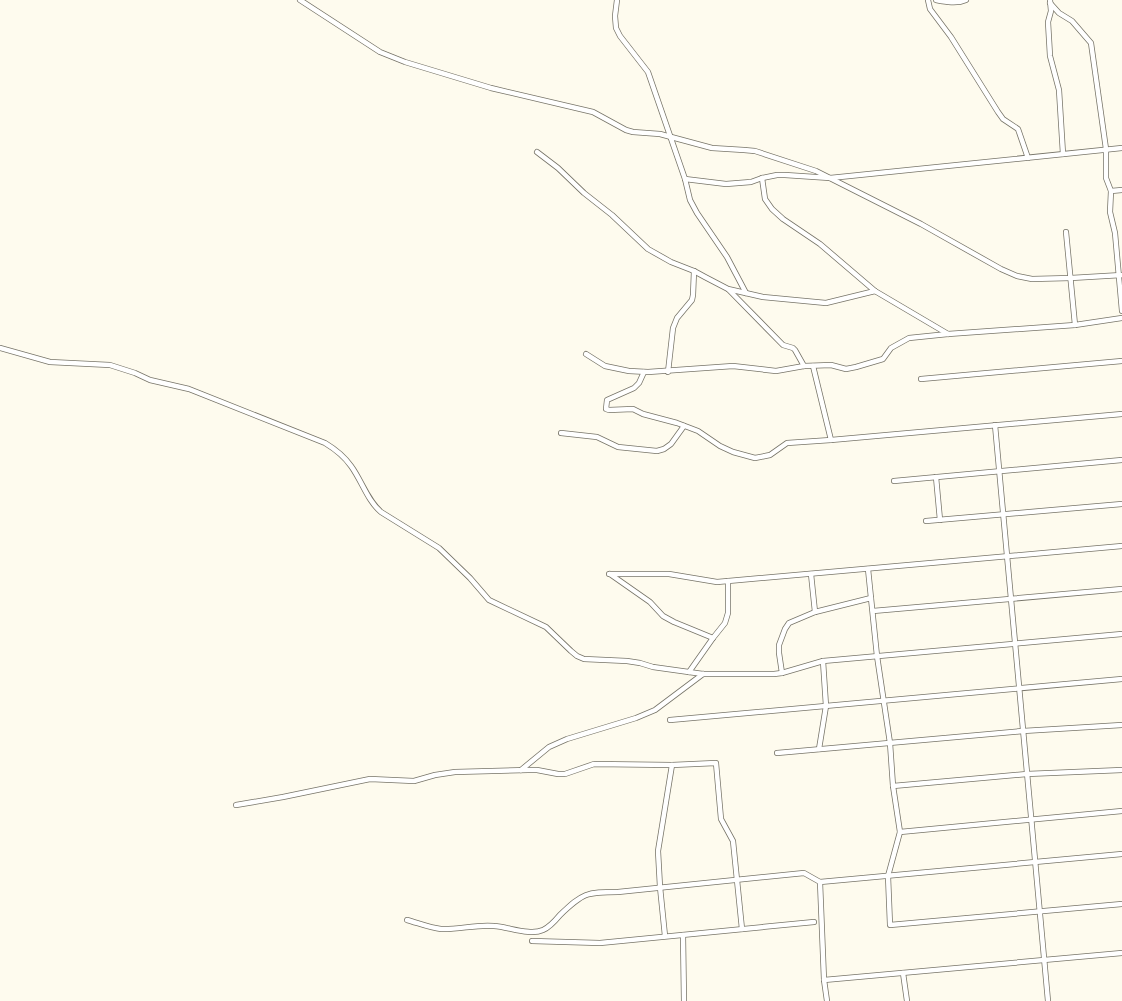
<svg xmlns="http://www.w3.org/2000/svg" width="1122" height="1001" font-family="Arial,sans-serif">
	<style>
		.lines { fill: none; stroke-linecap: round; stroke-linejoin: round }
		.minor-casing { stroke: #777468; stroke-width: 6 }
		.minor { stroke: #fff; stroke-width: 4.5 }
	</style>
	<rect width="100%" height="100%" fill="#fefbee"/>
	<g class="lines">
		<g class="minor-casing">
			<g id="minor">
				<polyline points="300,0 380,52 405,62 491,88 593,112 626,130 633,132 660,134 712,148 744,150 755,151 816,171 921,224 1001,269 1017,276 1032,279 1071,278 1122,275"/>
				<polyline points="617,0 615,16 616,28 620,36 648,72 685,179 690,200 697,213 727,257 746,293"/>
				<polyline points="928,0 930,9 951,37 998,112 1003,119 1018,129 1028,158"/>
				<path d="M936 0C946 2 957 4 966 0"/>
				<polyline points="1050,0 1051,11 1048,22 1050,56 1059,90 1063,154"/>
				<polyline points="1050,3 1059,13 1072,21 1091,43 1106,149 1106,178 1111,191 1110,212 1115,233 1122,311"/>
				<polyline points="537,152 558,168 584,193 612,215 648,249 671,262 694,271 705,277 728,289 763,297 826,303 875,291 948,334"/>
				<polyline points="762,178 765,199 772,209 783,219 820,244 875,291"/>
				<polyline points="685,179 726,184 751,182 762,178 777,175 785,175 830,178 1122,148"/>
				<polyline points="1111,191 1122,190"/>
				<polyline points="1066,232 1075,325"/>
				<polyline points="729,290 783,345 793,348 795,350 804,366"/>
				<path d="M0 348 50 362 110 365 135 373 150 380 189 389 325 443C335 449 344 456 351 466 362 481 367 500 381 512L439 548 470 578 489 600 546 627 571 651 577 656 584 659 627 661 640 663 653 667 703 674H774L782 673 823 661 1122 634"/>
				<polyline points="586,354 605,366 629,371 648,372 733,366 776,371 804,366 831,365 846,369 856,367 883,359 891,348 909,338 948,334 1075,325 1122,318"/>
				<polyline points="644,372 639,383 634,388 607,400 606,409 609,410 633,409 643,414 677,423 698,431 720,446 733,452 755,458 770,455 787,443 831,440 813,366"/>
				<polyline points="668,372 673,328 677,318 692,300 693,295 694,271"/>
				<polyline points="921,379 1122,361"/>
				<polyline points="995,425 1048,1001"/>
				<polyline points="561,433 597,437 618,447 657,451 664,449 671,444 684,426"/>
				<polyline points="831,440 1122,414"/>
				<polyline points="936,477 940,520"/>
				<polyline points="894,481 1122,460"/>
				<polyline points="926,521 1122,504"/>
				<polyline points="868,569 877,656 890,743 893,786 900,832 888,876 890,925 1122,904"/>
				<polyline points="609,574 669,574 717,582 1122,546"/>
				<polyline points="610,574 650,602 663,616 674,622 713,638"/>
				<polyline points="811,574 815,612"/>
				<polyline points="873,611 1122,589"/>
				<polyline points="689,672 713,638 725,623 728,613 728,581"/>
				<polyline points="782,673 779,653 779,645 785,629 789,623 815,612 871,598"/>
				<polyline points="670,720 1122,679"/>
				<polyline points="819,749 826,706 823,661"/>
				<polyline points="777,753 1023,731 1122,725"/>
				<polyline points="521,770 549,747 567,739 636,718 655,710 703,674"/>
				<polyline points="893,786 1027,774 1122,770"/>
				<polyline points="236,805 283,797 370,779 414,781 435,775 455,772 528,770 537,770 558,774 565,774 594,764 672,765 716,763 721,819 733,841 742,929"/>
				<polyline points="900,832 1122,811"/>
				<polyline points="820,882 824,980 827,1001"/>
				<path d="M407 920C418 923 430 928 441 929 458 930 477 924 494 926 509 927 530 936 543 930 550 927 555 921 560 915 583 893 586 892 618 892L804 873 820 882 1122 854"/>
				<polyline points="683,935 684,1001"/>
				<polyline points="665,936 660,887 658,851 672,765"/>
				<polyline points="532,941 600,943 814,922"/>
				<polyline points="903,973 907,1001"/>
				<polyline points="824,980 1122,953"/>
			</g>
		</g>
		<use href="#minor" class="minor"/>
	</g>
</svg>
